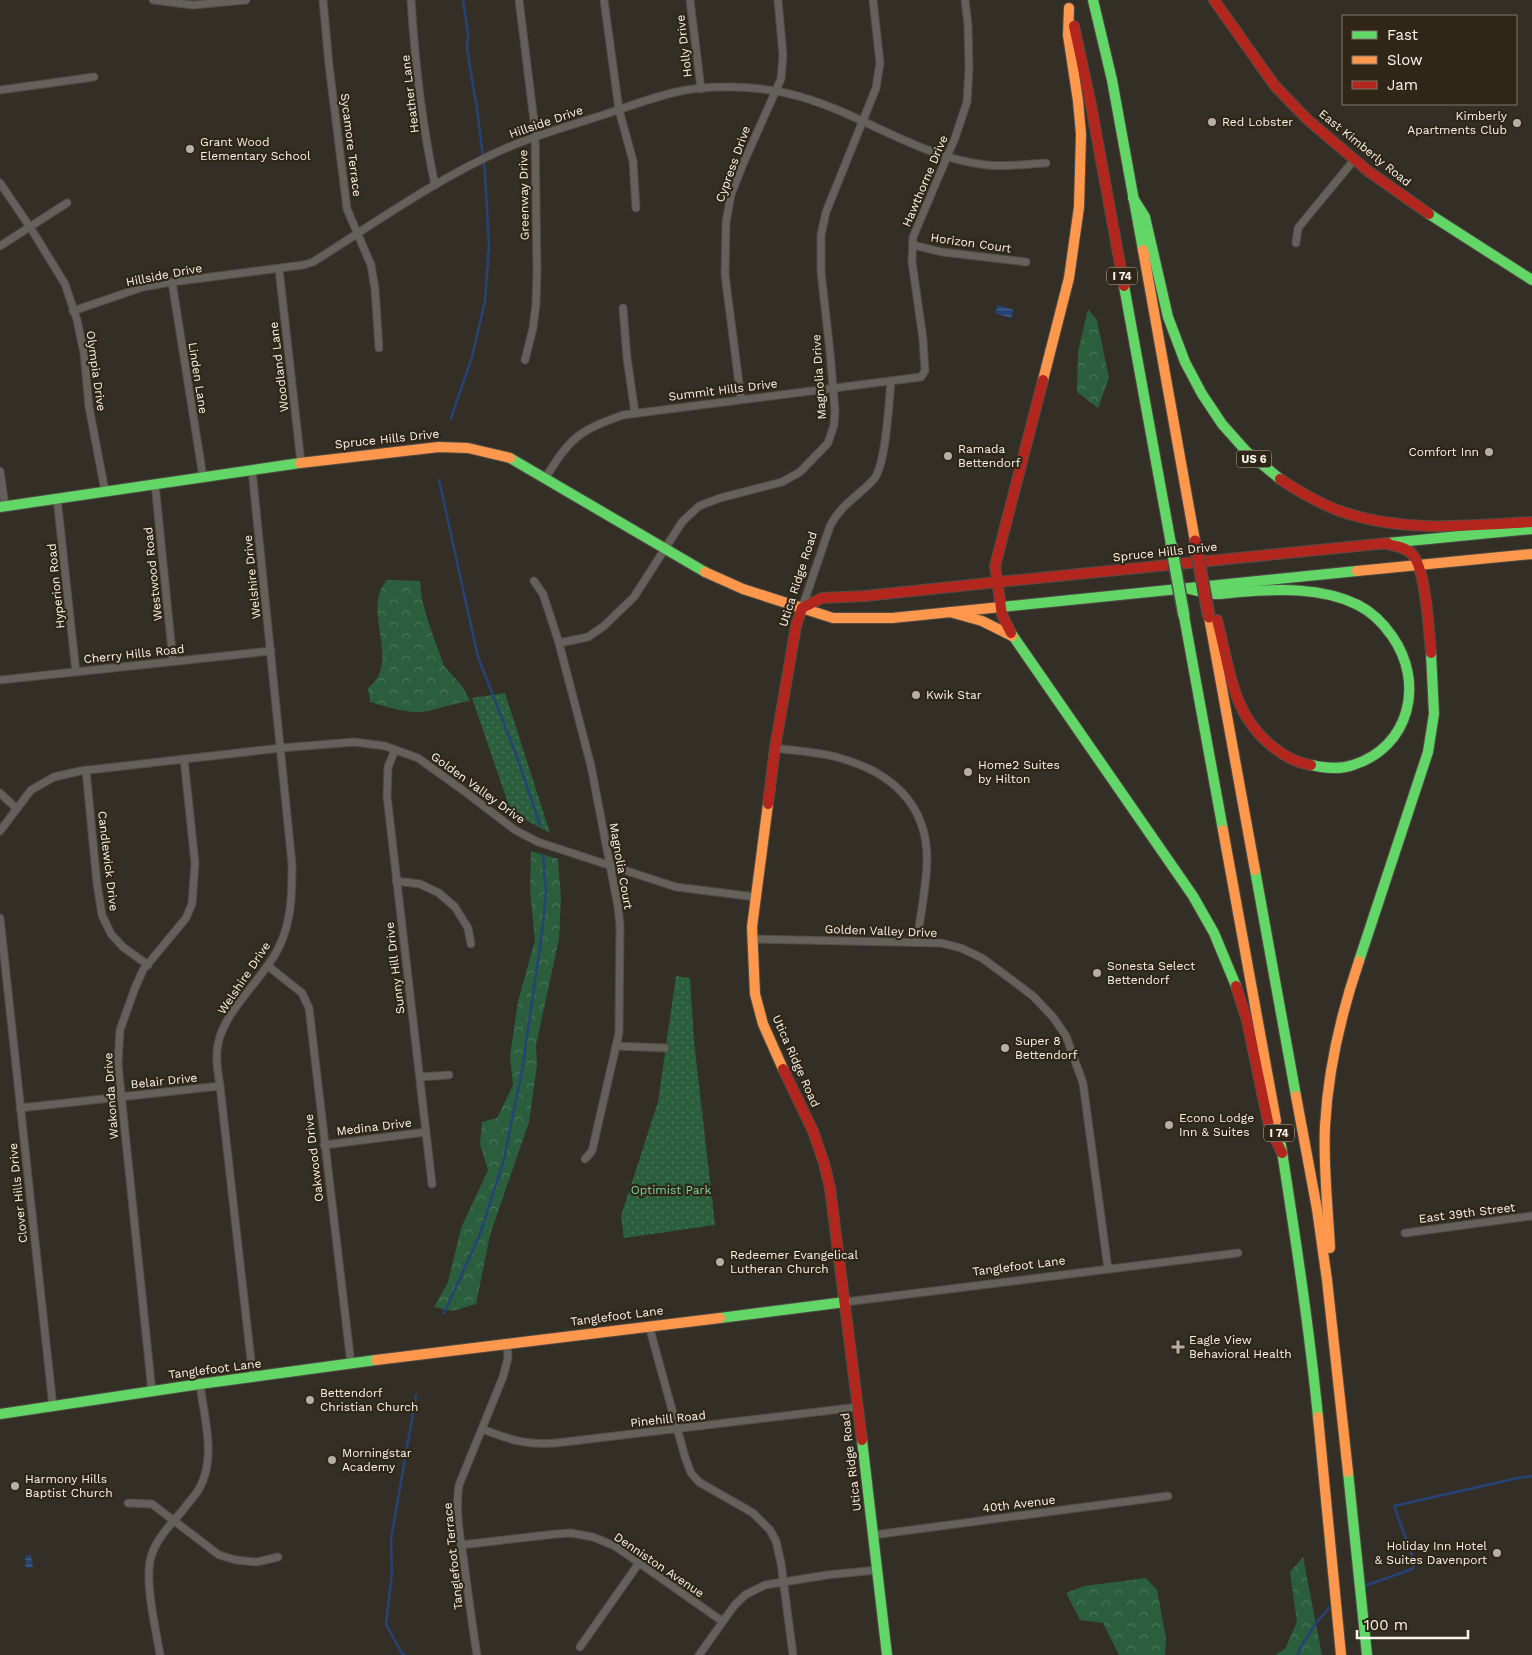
<svg xmlns="http://www.w3.org/2000/svg" width="1532" height="1655" font-family="'Work Sans',sans-serif">
	<style>
		.forest { fill: url(#forest-crowns) }
		.park { fill: url(#park-dots) }
		.water { fill: url(#water-rules) }
		.lines { fill: none; stroke-linecap: round; stroke-linejoin: round }
		.stream { stroke: #264377; stroke-width: 2.5 }
		.street-casing { stroke: #504b44; stroke-width: 9 }
		.fast-casing { stroke: #504b44; stroke-width: 12 }
		.slow-casing { stroke: #504b44; stroke-width: 12 }
		.jam-casing { stroke: #504b44; stroke-width: 12 }
		.street { stroke: #64605a; stroke-width: 7 }
		.fast { stroke: #63d668; stroke-width: 10 }
		.slow { stroke: #ff974d; stroke-width: 10 }
		.jam { stroke: #b3261e; stroke-width: 10 }
		.fast-bridge-casing { stroke: #504b44; stroke-width: 14; stroke-linecap: butt }
		.jam-bridge-casing { stroke: #504b44; stroke-width: 14; stroke-linecap: butt }
		.fast-bridge { stroke: #63d668; stroke-width: 11 }
		.jam-bridge { stroke: #b3261e; stroke-width: 11 }
		.poi-dot { fill: #b5afa5; stroke: #2f2617; stroke-width: 2 }
		.labels { text-anchor: middle; stroke-width: 4.5; stroke-linejoin: round; paint-order: stroke }
		.shield { fill: #2f2617; stroke: #bdb6ab; stroke-width: 1 }
		.shield-label { font-size: 11px; font-weight: bold; fill: #faf4ea }
		.street-label { font-size: 12px; fill: #faf4ea; stroke: #2f2617 }
		.poi-label { font-size: 12px; fill: #faf4ea; stroke: #2f2617; text-anchor: start }
		.park-label { font-size: 12px; fill: #74dc9a; stroke: #2f2617 }
	</style>
	<defs>
		<pattern id="forest-crowns" width="20" height="18" patternUnits="userSpaceOnUse" patternTransform="scale(1.25)"><rect width="20" height="18" fill="#2a5e3c"/><path d="M2 6a3 3 0 1 1 6 0M12 15a3 3 0 1 1 6 0" fill="none" stroke="#4a7658"/></pattern>
		<pattern id="park-dots" width="8" height="8" patternUnits="userSpaceOnUse" patternTransform="scale(1.25)"><rect width="8" height="8" fill="#2a5e3c"/><path d="M2 2h.1M6 6h.1" fill="none" stroke="#4a7658" stroke-width="1.8" stroke-linecap="round"/></pattern>
		<pattern id="water-rules" width="6" height="5" patternUnits="userSpaceOnUse" patternTransform="scale(1.25)"><rect width="6" height="5" fill="#264377"/><path d="M0 2.5h6" fill="none" stroke="#465f8a"/></pattern>
	</defs>
	<rect width="100%" height="100%" fill="#342f26"/>
	<g class="forest">
		<polygon points="1088,309 1097,320 1109,378 1098,408 1077,392 1078,352"/>
		<path d="M387 580 420 581 422 600 429 624 444 666 463 687 470 701C455 703 442 708 428 711 409 715 388 707 370 702L368 688C403 662 360 610 387 580Z"/>
		<polygon points="531,851 558,859 561,898 559,939 536,1045 537,1065 529,1122 490,1235 476,1304 452,1311 434,1307 448,1282 461,1228 488,1170 480,1144 482,1122 497,1118 513,1085 510,1056 518,1001 535,940 530,891"/>
		<polygon points="1303,1557 1322,1655 1275,1655 1285,1649 1297,1622 1290,1572"/>
		<polygon points="1146,1578 1157,1590 1166,1638 1165,1655 1119,1655 1103,1623 1080,1620 1066,1593 1084,1586"/>
	</g>
	<g class="park">
		<polygon points="505,693 550,833 511,812 472,698"/>
		<polygon points="676,976 690,978 694,1041 715,1225 624,1238 621,1216 658,1102"/>
	</g>
	<g class="water">
		<polygon points="998,305 1014,310 1011,318 995,313"/>
		<polygon points="31,1555 33,1567 27,1568 25,1565 26,1564 25,1556"/>
	</g>
	<g class="lines">
		<g class="stream">
			<polyline points="451,418 472,357 485,301 489,246 485,173 477,109 467,49 468,34 463,0"/>
			<polyline points="439,480 478,657 517,757 540,825"/>
			<polyline points="444,1313 479,1237 503,1163 522,1071 543,925 546,891 543,855"/>
			<polyline points="1367,1585 1412,1569 1415,1563 1394,1506 1518,1478 1532,1476"/>
			<polyline points="405,1655 401,1652 386,1624 392,1572 391,1539 416,1396"/>
			<polyline points="1298,1655 1299,1650 1316,1623 1329,1608"/>
		</g>
		<g class="street-casing">
			<g id="street">
				<polyline points="153,0 193,5 246,0"/>
				<polyline points="323,0 329,65 347,209 371,265 375,289 379,348"/>
				<path d="M411 0C415 62 422 125 435 185"/>
				<polyline points="519,0 535,129 537,272 536,304 533,328 525,360"/>
				<polyline points="604,0 619,110 633,161 636,208"/>
				<polyline points="690,0 701,89"/>
				<polyline points="0,90 94,77"/>
				<polyline points="0,183 30,227 65,284 77,320 84,353 89,407 105,491"/>
				<polyline points="1296,243 1298,228 1354,160"/>
				<polyline points="913,245 942,252 1026,262"/>
				<polyline points="0,246 67,203"/>
				<polyline points="279,269 301,463"/>
				<polyline points="172,282 203,477"/>
				<polyline points="623,308 627,358 635,413"/>
				<path d="M73 311 143 287 172 282 303 265 313 262C375 223 436 179 504 149 538 134 576 124 612 112 633 105 654 97 676 92 708 84 759 86 790 94 858 110 916 157 986 165 1006 167 1026 164 1046 163"/>
				<polyline points="741,399 725,275 726,222 731,195 743,164 781,79 783,55 778,0"/>
				<path d="M252 470 292 864C292 893 292 920 279 947 263 981 220 1012 217 1051 216 1063 218 1074 220 1086L253 1378"/>
				<polyline points="0,471 5,506"/>
				<path d="M546 477C571 437 578 431 623 415L921 377 925 371 923 339 912 262 913 237 955 138 967 102 969 69 968 25 965 0"/>
				<polyline points="155,484 173,661"/>
				<polyline points="57,498 76,672"/>
				<polyline points="534,581 543,594 559,643 591,766 618,907 620,925 619,1033 592,1151 585,1159"/>
				<path d="M802 608 830 526C841 504 859 496 874 479 886 465 889 401 891 381"/>
				<polyline points="559,643 588,637 604,626 634,597 682,522 699,506 720,498 782,482 800,472 828,443 834,425 835,411 830,352 821,272 821,235 826,212 876,88 880,63 873,0"/>
				<polyline points="0,680 271,651"/>
				<path d="M775 748C796 751 819 752 840 758 890 772 927 803 927 859 927 884 920 917 917 942"/>
				<polyline points="395,750 388,767 387,796 432,1184"/>
				<polyline points="86,770 97,884 102,915 111,934 123,947 148,965"/>
				<polyline points="0,793 16,808"/>
				<polyline points="0,831 31,790 54,777 80,771 281,748 354,742 385,746 418,758 464,791 515,830 538,842 676,887 756,897"/>
				<polyline points="396,881 420,884 439,893 455,907 468,928 471,944"/>
				<polyline points="0,918 53,1407"/>
				<polyline points="752,939 941,943 961,948 982,958 1016,983 1033,996 1053,1017 1066,1036 1083,1083 1108,1269"/>
				<polyline points="268,966 302,993 309,1008 351,1364"/>
				<polyline points="616,1046 665,1048"/>
				<polyline points="420,1077 449,1075"/>
				<polyline points="20,1108 220,1086"/>
				<polyline points="324,1145 426,1132"/>
				<polyline points="1405,1233 1532,1216"/>
				<polyline points="845,1302 1238,1253"/>
				<polyline points="649,1326 685,1457 691,1473 699,1482 753,1513 770,1530 776,1541 781,1563 793,1655"/>
				<polyline points="152,1392 118,1064 120,1030 135,988 143,970 186,918 192,904 195,863 184,759"/>
				<path d="M482 1429C511 1440 524 1445 556 1443L858 1407"/>
				<polyline points="128,1503 152,1504 219,1555 236,1560 257,1562 278,1557"/>
				<polyline points="873,1535 1168,1496"/>
				<polyline points="461,1545 556,1534 571,1533 593,1537 615,1546 722,1621"/>
				<polyline points="580,1647 639,1563"/>
				<path d="M160 1655C156 1629 144 1582 151 1557 156 1539 171 1524 183 1510 188 1503 195 1496 199 1489 217 1458 204 1418 200 1384"/>
				<path d="M477 1655C472 1624 468 1593 464 1562 460 1537 455 1511 459 1485L503 1377 508 1358 507 1343"/>
				<polyline points="699,1655 734,1606 745,1595 765,1585 827,1575 877,1570"/>
			</g>
		</g>
		<g class="fast-casing">
			<g id="fast">
				<polyline points="1093,0 1112,80 1143,250"/>
				<polyline points="1133,198 1145,217 1168,317 1185,362 1202,394 1222,424 1246,451 1280,479"/>
				<polyline points="1429,214 1532,280"/>
				<polyline points="1124,286 1171,544"/>
				<polyline points="510,458 705,572"/>
				<polyline points="0,507 300,463"/>
				<polyline points="1388,543 1532,529"/>
				<path d="M1190 589C1199 591 1207 594 1216 594 1224 594 1231 593 1239 592 1278 589 1322 587 1358 605 1372 612 1383 623 1392 636 1425 683 1410 747 1353 765 1339 770 1325 768 1311 765"/>
				<polyline points="1001,607 1357,571"/>
				<polyline points="1184,616 1223,830"/>
				<polyline points="1011,633 1193,896 1214,933 1236,986"/>
				<polyline points="1255,870 1296,1096"/>
				<polyline points="1359,961 1428,752 1434,714 1431,653"/>
				<path d="M1281 1145C1295 1235 1309 1326 1318 1417"/>
				<polyline points="720,1318 845,1302"/>
				<polyline points="0,1414 200,1384 376,1360"/>
				<polyline points="862,1440 887,1655"/>
				<polyline points="1348,1472 1367,1655"/>
			</g>
		</g>
		<g class="slow-casing">
			<g id="slow">
				<polyline points="1143,250 1195,541"/>
				<polyline points="1043,380 1069,278 1079,207 1081,134 1078,101 1068,35 1069,8"/>
				<polyline points="300,463 439,447 468,448 510,458"/>
				<polyline points="1357,571 1532,554"/>
				<polyline points="705,572 743,589 833,618 892,618 1001,607"/>
				<polyline points="950,612 982,621 1012,636"/>
				<polyline points="1209,617 1255,870"/>
				<polyline points="768,804 752,927 755,994 763,1024 783,1069"/>
				<polyline points="1223,830 1276,1121"/>
				<polyline points="1296,1096 1317,1209 1327,1280 1348,1472"/>
				<path d="M1330 1248C1328 1208 1323 1166 1325 1126 1328 1070 1341 1014 1359 961"/>
				<polyline points="376,1360 720,1318"/>
				<polyline points="1318,1417 1341,1655"/>
			</g>
		</g>
		<g class="jam-casing">
			<g id="jam">
				<polyline points="1214,0 1275,86 1308,120 1368,171 1429,214"/>
				<polyline points="1074,26 1091,105 1124,286"/>
				<path d="M1280 479C1298 491 1317 502 1337 510 1400 533 1467 526 1532 522"/>
				<path d="M1387 544C1395 546 1406 547 1412 554 1426 568 1429 632 1431 653"/>
				<polyline points="998,582 1388,543"/>
				<polyline points="802,608 822,598 865,596 998,582"/>
				<path d="M1217 620C1230 668 1231 714 1273 747 1284 756 1298 763 1311 765"/>
				<polyline points="1011,633 1002,615 995,566 1043,380"/>
				<polyline points="768,804 775,748 796,626 802,608"/>
				<polyline points="1236,986 1247,1021 1269,1126 1282,1153"/>
				<polyline points="783,1069 813,1131 824,1163 830,1188 862,1440"/>
			</g>
		</g>
		<use href="#street" class="street"/>
		<use href="#fast" class="fast"/>
		<use href="#slow" class="slow"/>
		<use href="#jam" class="jam"/>
		<g class="fast-bridge-casing">
			<polyline id="fast-bridge" points="1171,544 1184,616"/>
		</g>
		<g class="jam-bridge-casing">
			<polyline id="jam-bridge" points="1195,541 1209,617"/>
		</g>
		<use href="#fast-bridge" class="fast-bridge"/>
		<use href="#jam-bridge" class="jam-bridge"/>
	</g>
	<g class="poi-dot">
		<circle cx="1212" cy="122" r="5"/>
		<circle cx="1517" cy="123" r="5"/>
		<circle cx="190" cy="149" r="5"/>
		<circle cx="1489" cy="452" r="5"/>
		<circle cx="948" cy="456" r="5"/>
		<circle cx="916" cy="695" r="5"/>
		<circle cx="968" cy="772" r="5"/>
		<circle cx="1097" cy="973" r="5"/>
		<circle cx="1005" cy="1048" r="5"/>
		<circle cx="1169" cy="1125" r="5"/>
		<circle cx="720" cy="1262" r="5"/>
		<path d="M1175.5 1339.5h5v5h5v5h-5v5h-5v-5h-5v-5h5z"/>
		<circle cx="310" cy="1400" r="5"/>
		<circle cx="332" cy="1460" r="5"/>
		<circle cx="15" cy="1486" r="5"/>
		<circle cx="1497" cy="1553" r="5"/>
	</g>
	<g class="labels">
		<g class="shield">
			<rect x="1107" y="267.5" width="30" height="17" rx="4"/>
			<rect x="1236.5" y="450.5" width="35" height="17" rx="4"/>
			<rect x="1264" y="1124.5" width="30" height="17" rx="4"/>
		</g>
		<g class="shield-label">
			<text x="1122" y="280">I 74</text>
			<text x="1254" y="463">US 6</text>
			<text x="1279" y="1137">I 74</text>
		</g>
		<g class="street-label">
			<text transform="translate(684 46) rotate(-97)" y="4">Holly Drive</text>
			<text transform="translate(410 94) rotate(-97)" y="4">Heather Lane</text>
			<text transform="translate(546 122) rotate(-19)" y="4">Hillside Drive</text>
			<text transform="translate(351 145) rotate(83)" y="4">Sycamore Terrace</text>
			<text transform="translate(1365 148) rotate(39)" y="4">East Kimberly Road</text>
			<text transform="translate(733 164) rotate(-70)" y="4">Cypress Drive</text>
			<text transform="translate(925 181) rotate(-67)" y="4">Hawthorne Drive</text>
			<text transform="translate(524 195) rotate(-91)" y="4">Greenway Drive</text>
			<text transform="translate(971 243) rotate(8)" y="4">Horizon Court</text>
			<text transform="translate(164 275) rotate(-11)" y="4">Hillside Drive</text>
			<text transform="translate(279 367) rotate(-97)" y="4">Woodland Lane</text>
			<text transform="translate(96 371) rotate(82)" y="4">Olympia Drive</text>
			<text transform="translate(819 377) rotate(-94)" y="4">Magnolia Drive</text>
			<text transform="translate(198 378) rotate(81)" y="4">Linden Lane</text>
			<text transform="translate(723 390) rotate(-7)" y="4">Summit Hills Drive</text>
			<text transform="translate(387 439) rotate(-6)" y="4">Spruce Hills Drive</text>
			<text transform="translate(1165 552) rotate(-6)" y="4">Spruce Hills Drive</text>
			<text transform="translate(153 574) rotate(-96)" y="4">Westwood Road</text>
			<text transform="translate(252 577) rotate(-96)" y="4">Welshire Drive</text>
			<text transform="translate(798 579) rotate(-72)" y="4">Utica Ridge Road</text>
			<text transform="translate(56 586) rotate(-96)" y="4">Hyperion Road</text>
			<text transform="translate(134 654) rotate(-6)" y="4">Cherry Hills Road</text>
			<text transform="translate(478 788) rotate(36)" y="4">Golden Valley Drive</text>
			<text transform="translate(108 861) rotate(83)" y="4">Candlewick Drive</text>
			<text transform="translate(621 866) rotate(80)" y="4">Magnolia Court</text>
			<text transform="translate(881 931) rotate(2)" y="4">Golden Valley Drive</text>
			<text transform="translate(395 968) rotate(-97)" y="4">Sunny Hill Drive</text>
			<text transform="translate(244 978) rotate(-56)" y="4">Welshire Drive</text>
			<text transform="translate(796 1061) rotate(66)" y="4">Utica Ridge Road</text>
			<text transform="translate(164 1081) rotate(-6)" y="4">Belair Drive</text>
			<text transform="translate(111 1096) rotate(-94)" y="4">Wakonda Drive</text>
			<text transform="translate(374 1127) rotate(-7)" y="4">Medina Drive</text>
			<text transform="translate(314 1158) rotate(-97)" y="4">Oakwood Drive</text>
			<text transform="translate(18 1193) rotate(-96)" y="4">Clover Hills Drive</text>
			<text transform="translate(1467 1213) rotate(-7)" y="4">East 39th Street</text>
			<text transform="translate(1019 1266) rotate(-7)" y="4">Tanglefoot Lane</text>
			<text transform="translate(617 1316) rotate(-7)" y="4">Tanglefoot Lane</text>
			<text transform="translate(215 1369) rotate(-7)" y="4">Tanglefoot Lane</text>
			<text transform="translate(668 1419) rotate(-6)" y="4">Pinehill Road</text>
			<text transform="translate(851 1462) rotate(-97)" y="4">Utica Ridge Road</text>
			<text transform="translate(1019 1504) rotate(-7)" y="4">40th Avenue</text>
			<text transform="translate(453 1556) rotate(-96)" y="4">Tanglefoot Terrace</text>
			<text transform="translate(659 1565) rotate(34)" y="4">Denniston Avenue</text>
		</g>
		<g class="poi-label">
			<text x="1507" y="120" text-anchor="end">Kimberly<tspan x="1507" dy="14">Apartments Club</tspan></text>
			<text x="1222" y="126">Red Lobster</text>
			<text x="200" y="146">Grant Wood<tspan x="200" dy="14">Elementary School</tspan></text>
			<text x="958" y="453">Ramada<tspan x="958" dy="14">Bettendorf</tspan></text>
			<text x="1479" y="456" text-anchor="end">Comfort Inn</text>
			<text x="926" y="699">Kwik Star</text>
			<text x="978" y="769">Home2 Suites<tspan x="978" dy="14">by Hilton</tspan></text>
			<text x="1107" y="970">Sonesta Select<tspan x="1107" dy="14">Bettendorf</tspan></text>
			<text x="1015" y="1045">Super 8<tspan x="1015" dy="14">Bettendorf</tspan></text>
			<text x="1179" y="1122">Econo Lodge<tspan x="1179" dy="14">Inn &amp; Suites</tspan></text>
			<text x="730" y="1259">Redeemer Evangelical<tspan x="730" dy="14">Lutheran Church</tspan></text>
			<text x="1189" y="1344">Eagle View<tspan x="1189" dy="14">Behavioral Health</tspan></text>
			<text x="320" y="1397">Bettendorf<tspan x="320" dy="14">Christian Church</tspan></text>
			<text x="342" y="1457">Morningstar<tspan x="342" dy="14">Academy</tspan></text>
			<text x="25" y="1483">Harmony Hills<tspan x="25" dy="14">Baptist Church</tspan></text>
			<text x="1487" y="1550" text-anchor="end">Holiday Inn Hotel<tspan x="1487" dy="14">&amp; Suites Davenport</tspan></text>
		</g>
		<g class="park-label">
			<text x="671" y="1194">Optimist Park</text>
		</g>
	</g>
	<rect x="1342" y="15" width="175" height="90" fill="#2f2617" stroke="#80786b"/>
	<rect x="1352" y="31" width="25" height="8" fill="#63d668" stroke="#80786b"/>
	<text x="1387" y="40" font-size="15" fill="#faf4ea">Fast</text>
	<rect x="1352" y="56" width="25" height="8" fill="#ff974d" stroke="#80786b"/>
	<text x="1387" y="65" font-size="15" fill="#faf4ea">Slow</text>
	<rect x="1352" y="81" width="25" height="8" fill="#b3261e" stroke="#80786b"/>
	<text x="1387" y="90" font-size="15" fill="#faf4ea">Jam</text>
	<path d="M1357 1630v8h111v-8" fill="none" stroke="#faf4ea" stroke-width="2.5"/>
	<text x="1364" y="1630" font-size="15" fill="#faf4ea" stroke="#2f2617" stroke-width="4" paint-order="stroke">100 m</text>
</svg>
